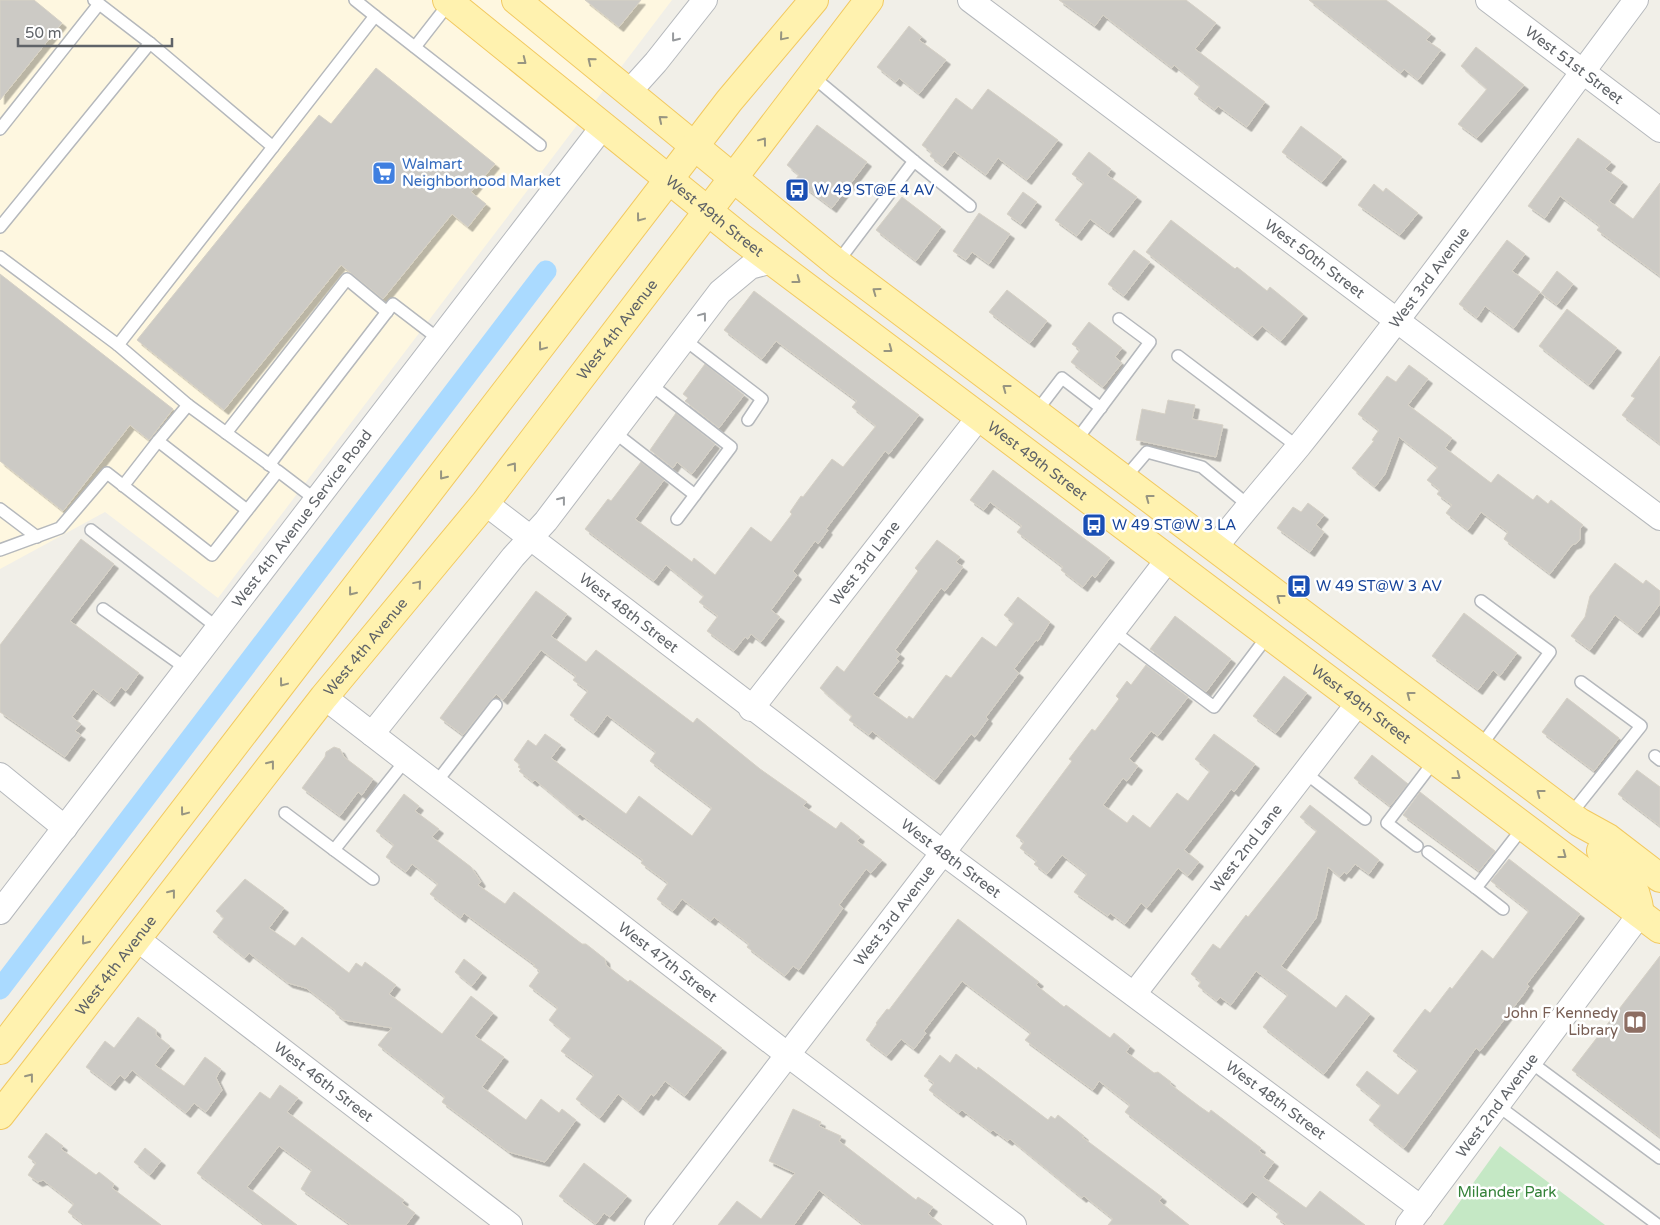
<svg xmlns="http://www.w3.org/2000/svg" width="1660" height="1225" font-family="'Varela Round',sans-serif">
	<style>
		.commercial { fill: #fef7e0 }
		.green { fill: #c5e8c5 }
		.lines { fill: none; stroke-linecap: round; stroke-linejoin: round }
		.canal { stroke: #aadaff; stroke-width: 21 }
		.building { fill: #cccac5; stroke: #d6d1c6; filter: url(#shadow) }
		.service-casing { stroke: #b5b8bc; stroke-width: 14 }
		.minor-casing { stroke: #b5b8bc; stroke-width: 26 }
		.primary-casing { stroke: #f2c960; stroke-width: 30 }
		.service { stroke: #fff; stroke-width: 11 }
		.minor { stroke: #fff; stroke-width: 24 }
		.primary { stroke: #fff2af; stroke-width: 28 }
		.oneway { stroke: #979581 }
		.oneway2 { stroke: #979a9d }
		.labels { text-anchor: middle; stroke-width: 5; stroke-linejoin: round; paint-order: stroke }
		.street-label { font-size: 15px; fill: #5f6368; stroke: #fff }
		.shop-label { font-size: 15px; fill: #366cbe; stroke: #fff; text-anchor: start }
		.transit-label { font-size: 15px; fill: #164399; stroke: #fff; text-anchor: start }
		.education-label { font-size: 15px; fill: #785e54; stroke: #fff; text-anchor: end }
		.park-label { font-size: 15px; fill: #348238; stroke: #fff }
	</style>
	<defs>
		<filter id="shadow"><feDropShadow dx="4.5" dy="4.5" stdDeviation="0" flood-color="#0004"/></filter>
	</defs>
	<rect width="100%" height="100%" fill="#f1efe8"/>
	<polygon class="commercial" points="0,0 672,0 218,598 105,512 0,569"/>
	<polygon class="green" points="1500,1146 1605,1225 1443,1225"/>
	<g class="lines">
		<polyline class="canal" points="0,989 546,271"/>
	</g>
	<g class="building">
		<polygon points="0,0 34,0 62,23 0,100"/>
		<polygon points="585,0 641,0 619,27"/>
		<polygon points="1059,0 1186,0 1216,23 1195,49 1265,102 1247,127 1218,106 1215,110 1194,94 1200,86 1174,65 1172,68 1103,15 1095,26"/>
		<polygon points="1309,0 1386,0 1431,34 1426,40 1441,50 1418,80 1404,69 1401,73"/>
		<polygon points="909,26 922,37 919,40 946,60 919,94 899,78 896,82 877,67"/>
		<polygon points="1476,47 1524,85 1477,138 1458,124 1487,89 1461,66"/>
		<polygon points="376,68 495,164 471,192 486,204 468,227 452,214 383,299 341,265 224,410 137,340 319,115 331,124"/>
		<polygon points="988,89 1058,140 1027,180 998,158 986,175 954,151 943,166 930,156 932,153 922,145 956,98 972,110"/>
		<polygon points="817,125 867,162 832,208 795,180 799,175 787,165"/>
		<polygon points="1301,126 1342,157 1322,182 1282,152"/>
		<polygon points="1578,138 1611,162 1605,169 1623,182 1609,201 1633,219 1660,183 1660,276 1597,230 1600,226 1560,196 1545,218 1528,206"/>
		<polygon points="1089,152 1111,169 1107,175 1137,197 1109,233 1090,219 1077,236 1055,220 1084,183 1072,174"/>
		<polygon points="1374,184 1383,192 1386,188 1418,213 1400,235 1358,205"/>
		<polygon points="1023,192 1037,202 1021,224 1007,214"/>
		<polygon points="902,197 941,227 916,261 876,230"/>
		<polygon points="979,213 1010,234 989,264 972,252 966,260 953,251"/>
		<polygon points="1171,220 1235,269 1237,267 1267,291 1270,287 1303,314 1281,341 1262,326 1253,336 1146,252"/>
		<polygon points="1507,240 1525,254 1512,271 1540,292 1514,328 1485,306 1477,318 1459,304"/>
		<polygon points="1134,250 1150,262 1124,296 1108,284"/>
		<polygon points="1557,271 1573,284 1557,305 1541,293"/>
		<polygon points="0,274 173,409 149,440 130,425 63,511 0,461"/>
		<polygon points="1007,290 1047,321 1030,343 989,312"/>
		<polygon points="754,291 919,415 889,454 885,451 826,529 828,530 818,544 815,541 793,571 797,575 771,610 780,617 761,642 751,634 748,639 745,637 734,651 707,631 718,616 699,602 704,596 666,565 654,581 585,529 608,499 611,501 641,462 664,480 635,519 692,562 694,558 715,575 751,527 771,542 792,514 790,512 801,496 803,497 832,459 843,467 876,426 852,407 857,401 776,341 762,359 724,330"/>
		<polygon points="1567,309 1617,348 1589,385 1539,346"/>
		<polygon points="1089,322 1122,348 1115,357 1122,363 1103,387 1071,362 1080,350 1072,344"/>
		<polygon points="1660,356 1660,444 1622,415 1635,398 1631,396"/>
		<polygon points="705,364 744,395 719,428 685,401 688,398 683,394"/>
		<polygon points="1409,365 1428,379 1408,405 1452,438 1445,448 1491,483 1498,474 1533,500 1537,495 1548,504 1551,500 1583,525 1580,529 1580,539 1577,543 1572,545 1550,574 1504,539 1508,532 1481,512 1468,530 1446,513 1452,505 1437,494 1440,490 1427,480 1438,467 1399,437 1385,474 1375,487 1352,468 1374,441 1372,440 1379,430 1358,414 1387,376 1396,382"/>
		<polygon points="1168,400 1195,405 1192,419 1223,425 1216,457 1136,440 1142,409 1165,414"/>
		<polygon points="676,413 715,444 692,474 677,462 673,468 650,450"/>
		<polygon points="993,470 1110,558 1095,578 1092,575 1083,587 1061,570 1063,567 1017,532 1022,526 990,502 984,510 970,500"/>
		<polygon points="1308,503 1324,515 1316,525 1324,532 1310,552 1277,528 1293,507 1301,512"/>
		<polygon points="81,539 114,564 70,621 139,673 126,691 121,687 110,702 93,689 72,717 81,724 75,731 81,735 65,757 0,712 0,645"/>
		<polygon points="937,540 960,557 956,562 963,567 945,591 941,588 895,650 900,654 896,659 899,661 873,694 907,719 909,716 913,719 946,675 951,678 982,637 996,647 1014,623 1004,615 1018,597 1050,622 1038,641 1036,640 1014,669 1019,673 986,717 988,719 975,737 971,734 935,780 872,731 869,735 849,720 852,716 820,688 837,666 844,672 918,571 915,568"/>
		<polygon points="1615,563 1643,584 1646,580 1660,591 1660,604 1638,633 1615,615 1590,650 1571,636 1585,617 1590,596"/>
		<polygon points="536,591 567,614 551,636 586,662 596,650 693,723 697,718 760,769 807,802 803,806 836,829 841,822 860,837 857,841 882,860 871,873 866,869 839,905 843,908 799,970 793,966 785,976 747,947 749,944 714,917 711,921 682,899 673,911 657,899 668,883 641,863 643,860 580,814 578,816 535,780 533,782 519,771 521,769 518,767 520,765 514,760 528,740 536,746 545,734 561,745 551,758 626,814 639,796 692,836 712,808 650,761 656,752 607,715 594,733 570,715 588,691 573,680 576,676 541,650 503,700 496,694 463,735 440,718"/>
		<polygon points="1464,613 1517,653 1500,676 1493,670 1478,690 1432,656"/>
		<polygon points="1175,616 1231,659 1206,692 1150,649"/>
		<polygon points="1146,665 1188,697 1158,736 1151,731 1129,759 1138,766 1127,781 1123,778 1103,805 1127,823 1133,815 1150,828 1177,793 1188,801 1210,771 1195,759 1214,734 1255,764 1234,792 1231,789 1223,800 1184,850 1199,862 1188,876 1178,868 1147,908 1141,903 1125,924 1110,913 1108,916 1074,892 1087,874 1062,855 1047,874 1034,864 1037,861 1020,848 1024,842 1016,836 1072,761 1069,759 1092,729 1095,731 1119,699 1116,696 1127,681 1131,685"/>
		<polygon points="1284,676 1307,693 1276,733 1253,716"/>
		<polygon points="1567,698 1619,738 1594,771 1542,732"/>
		<polygon points="334,747 340,749 344,757 373,779 362,795 358,792 340,816 302,788 325,757 326,752"/>
		<polygon points="1372,755 1408,784 1390,806 1354,778"/>
		<polygon points="1637,770 1660,787 1660,826 1618,794"/>
		<polygon points="1420,792 1495,851 1479,871 1403,815"/>
		<polygon points="404,794 419,806 415,811 439,829 432,837 471,867 481,882 478,885 505,904 514,892 582,944 586,944 605,959 606,965 628,982 630,980 722,1048 685,1096 665,1081 654,1096 651,1094 639,1111 618,1094 600,1118 576,1099 594,1075 561,1051 571,1038 549,1020 558,1008 529,986 540,971 533,966 535,965 464,913 461,918 430,894 438,884 412,864 406,872 386,857 394,845 376,831"/>
		<polygon points="1310,805 1379,860 1369,874 1355,864 1347,874 1344,872 1340,877 1328,867 1316,918 1281,966 1336,1008 1346,995 1370,1014 1324,1074 1263,1027 1288,995 1256,971 1231,1005 1220,997 1217,1001 1198,986 1201,982 1191,974 1213,944 1220,949 1246,915 1248,917 1317,831 1300,817"/>
		<polygon points="1509,859 1580,914 1527,984 1529,986 1523,995 1480,1051 1476,1048 1404,1148 1369,1120 1381,1105 1356,1085 1367,1071 1398,1095 1418,1070 1393,1051 1425,1009 1430,1013 1450,987 1452,989 1482,950 1493,959 1529,911 1491,881"/>
		<polygon points="245,879 284,908 269,928 295,946 302,937 349,973 356,963 362,967 365,962 396,985 389,994 442,1034 471,996 493,1013 475,1036 504,1057 482,1087 526,1120 541,1099 559,1113 562,1109 576,1120 545,1162 509,1152 442,1102 445,1097 378,1045 392,1028 344,1020 335,1013 336,1011 306,988 288,983 249,953 245,958 213,932 224,918 216,911"/>
		<polygon points="958,919 1039,982 1036,985 1064,1007 1066,1005 1110,1038 1114,1033 1130,1046 1126,1052 1154,1073 1158,1072 1171,1082 1170,1084 1199,1106 1209,1113 1211,1110 1261,1148 1259,1151 1274,1162 1263,1177 1306,1208 1320,1191 1365,1225 1287,1225 1276,1217 1279,1213 1252,1192 1243,1203 1125,1112 1130,1105 1099,1081 1093,1090 1025,1040 1031,1033 962,981 924,1031 926,1033 914,1049 901,1039 887,1056 866,1040 877,1024 876,1023 887,1009 889,1010"/>
		<polygon points="1660,956 1660,1137 1572,1070"/>
		<polygon points="464,959 482,973 472,986 455,972"/>
		<polygon points="138,1017 156,1030 156,1035 170,1046 155,1065 184,1086 205,1057 221,1069 216,1078 222,1090 206,1112 194,1103 186,1113 132,1070 125,1079 120,1075 111,1086 86,1067 105,1041 114,1048"/>
		<polygon points="956,1054 977,1070 978,1067 1048,1120 1051,1116 1055,1119 1058,1115 1084,1136 1082,1137 1162,1197 1159,1201 1189,1225 1108,1225 1113,1219 1084,1196 1082,1198 1010,1139 1008,1141 993,1130 991,1132 962,1110 959,1113 929,1090 934,1083 924,1076 940,1055 950,1063"/>
		<polygon points="280,1085 298,1098 287,1112 404,1200 402,1203 415,1213 406,1225 351,1225 301,1189 312,1170 279,1146 247,1187 297,1225 265,1225 197,1173 260,1092 270,1099"/>
		<polygon points="793,1109 821,1122 819,1126 841,1136 839,1141 916,1200 918,1197 933,1207 928,1214 942,1225 864,1225 819,1190 794,1225 718,1225 737,1201 761,1219 795,1173 769,1161"/>
		<polygon points="46,1133 63,1146 61,1149 96,1175 99,1172 114,1184 112,1188 161,1225 85,1225 68,1212 74,1204 43,1180 38,1182 28,1175 36,1163 28,1157"/>
		<polygon points="145,1148 161,1161 150,1175 134,1162"/>
		<polygon points="584,1163 627,1196 610,1217 604,1213 596,1224 559,1196"/>
	</g>
	<g class="lines">
		<g class="service-casing">
			<g id="service">
				<polyline points="355,0 375,16"/>
				<polyline points="150,43 273,147 118,345 188,405"/>
				<polyline points="415,47 450,2"/>
				<polyline points="812,76 914,161"/>
				<polyline points="0,129 99,4"/>
				<polyline points="273,147 375,16 540,145"/>
				<polyline points="0,227 150,43 94,0"/>
				<polyline points="0,257 118,345"/>
				<polyline points="837,263 914,161 970,206"/>
				<polyline points="685,340 762,399 748,420"/>
				<polyline points="1178,356 1298,447"/>
				<polyline points="650,384 731,447 695,495"/>
				<polyline points="1036,412 1062,378 1101,408"/>
				<polyline points="614,432 695,495 677,519"/>
				<polyline points="226,433 347,279 387,312"/>
				<polyline points="158,441 188,405 274,468"/>
				<polyline points="1075,442 1150,342 1119,319"/>
				<polyline points="269,465 393,304 440,340"/>
				<polyline points="1124,479 1147,452 1202,467 1248,505"/>
				<polyline points="123,486 158,441 247,510"/>
				<polyline points="0,509 37,537"/>
				<polyline points="91,530 218,628"/>
				<polyline points="0,550 60,528 107,473 212,555 278,471 316,500"/>
				<polyline points="103,609 187,669"/>
				<polyline points="1113,631 1214,707 1269,634"/>
				<polyline points="1480,747 1550,652 1481,601"/>
				<polyline points="1655,756 1660,760"/>
				<polyline points="1304,772 1365,819"/>
				<polyline points="435,784 496,705"/>
				<polyline points="285,813 334,850"/>
				<polyline points="1570,815 1641,726 1581,682"/>
				<polyline points="1417,846 1387,823 1435,760"/>
				<polyline points="1428,852 1476,888"/>
				<polyline points="373,879 334,850 405,761"/>
				<polyline points="1503,909 1476,888 1524,826"/>
				<polyline points="1529,1061 1660,1158"/>
				<polyline points="1497,1105 1658,1225"/>
			</g>
		</g>
		<g class="minor-casing">
			<g id="minor">
				<path id="s1" d="M970 0 1660 518"/>
				<path id="s2" d="M1488 0 1660 130"/>
				<polyline points="629,92 656,62 705,0"/>
				<path id="s3" d="M485 503 942 852 1421 1208"/>
				<path id="s4" d="M1215 548C1242 513 1271 480 1299 446 1415 301 1525 149 1636 0"/>
				<path id="s5" d="M324 697 788 1055 1014 1225"/>
				<path id="s6" d="M751 709 979 417"/>
				<polyline points="372,734 513,557 546,521 720,292 750,267 772,261"/>
				<polyline points="0,775 65,828"/>
				<path id="s7" d="M0 912 604 125"/>
				<path id="s8" d="M137 939 510 1225"/>
				<path id="s9" d="M1134 994 1359 702"/>
				<path id="s10" d="M657 1225 1169 558"/>
				<path id="s11" d="M1408 1225 1640 914"/>
			</g>
		</g>
		<g class="primary-casing">
			<g id="primary">
				<path id="s12" d="M447 0 740 237 1660 929"/>
				<polyline points="516,0 837,263 1579,822 1608,838 1660,878"/>
				<path d="M1601 851C1625 870 1636 883 1640 914"/>
				<polyline points="0,1050 729,101 814,0"/>
				<path id="s13" d="M0 1115 324 697 485 503 869 0"/>
			</g>
		</g>
		<use href="#service" class="service"/>
		<use href="#minor" class="minor"/>
		<use href="#primary" class="primary"/>
	</g>
	<defs><path id="oneway-chevron" d="M-2-3.5L2.5 0L-2 3.5" fill="none" stroke-width="1.6" stroke-linecap="round" stroke-linejoin="round" transform="scale(1.25)"/></defs>
	<g class="oneway">
		<use href="#oneway-chevron" transform="translate(783 37) rotate(130)"/>
		<use href="#oneway-chevron" transform="translate(523 61) rotate(38)"/>
		<use href="#oneway-chevron" transform="translate(591 61) rotate(-141)"/>
		<use href="#oneway-chevron" transform="translate(662 119) rotate(-140)"/>
		<use href="#oneway-chevron" transform="translate(763 141) rotate(-53)"/>
		<use href="#oneway-chevron" transform="translate(640 218) rotate(127)"/>
		<use href="#oneway-chevron" transform="translate(797 280) rotate(37)"/>
		<use href="#oneway-chevron" transform="translate(876 291) rotate(-144)"/>
		<use href="#oneway-chevron" transform="translate(542 347) rotate(127)"/>
		<use href="#oneway-chevron" transform="translate(889 349) rotate(37)"/>
		<use href="#oneway-chevron" transform="translate(1006 388) rotate(-143)"/>
		<use href="#oneway-chevron" transform="translate(513 466) rotate(-53)"/>
		<use href="#oneway-chevron" transform="translate(443 476) rotate(128)"/>
		<use href="#oneway-chevron" transform="translate(1149 498) rotate(-143)"/>
		<use href="#oneway-chevron" transform="translate(418 584) rotate(-50)"/>
		<use href="#oneway-chevron" transform="translate(352 592) rotate(128)"/>
		<use href="#oneway-chevron" transform="translate(1280 598) rotate(-143)"/>
		<use href="#oneway-chevron" transform="translate(283 683) rotate(127)"/>
		<use href="#oneway-chevron" transform="translate(1410 695) rotate(-143)"/>
		<use href="#oneway-chevron" transform="translate(271 764) rotate(-52)"/>
		<use href="#oneway-chevron" transform="translate(1457 776) rotate(37)"/>
		<use href="#oneway-chevron" transform="translate(1540 793) rotate(-143)"/>
		<use href="#oneway-chevron" transform="translate(184 812) rotate(127)"/>
		<use href="#oneway-chevron" transform="translate(1563 855) rotate(37)"/>
		<use href="#oneway-chevron" transform="translate(172 893) rotate(-52)"/>
		<use href="#oneway-chevron" transform="translate(85 941) rotate(128)"/>
		<use href="#oneway-chevron" transform="translate(30 1077) rotate(-52)"/>
	</g>
	<g class="oneway2">
		<use href="#oneway-chevron" transform="translate(675 38) rotate(128)"/>
		<use href="#oneway-chevron" transform="translate(703 316) rotate(-53)"/>
		<use href="#oneway-chevron" transform="translate(562 500) rotate(-52)"/>
	</g>
	<defs>
		<g id="supermarket-square" transform="scale(1.25)"><rect x="-9" y="-9" width="18" height="18" rx="4" fill="#3f7fe0" stroke="#fff"/><path d="M-6-5.5h2.5l.6 2H6L4.5 2H-2.5L-4.4-4H-6ZM-1.5 3.2a1.3 1.3 0 1 0 .1 0ZM3 3.2a1.3 1.3 0 1 0 .1 0Z" fill="#fff"/></g>
		<g id="bus-square" transform="scale(1.25)"><rect x="-9" y="-9" width="18" height="18" rx="4" fill="#1a4fb4" stroke="#fff"/><path d="M-5-6H5V4H4V6H2V4H-2V6H-4V4H-5ZM-3.5-4V0h7V-4ZM-3.5 1.2v1.5H-2V1.2ZM2 1.2v1.5H3.5V1.2Z" fill="#fff"/></g>
		<g id="library-square" transform="scale(1.25)"><rect x="-9" y="-9" width="18" height="18" rx="4" fill="#8d6e63" stroke="#fff"/><path d="M-6-4Q-3-5.5-.7-3.5V5Q-3 3-6 4ZM6-4Q3-5.5 .7-3.5V5Q3 3 6 4Z" fill="#fff"/></g>
	</defs>
	<g fill-rule="evenodd">
		<use href="#supermarket-square" x="384" y="173"/>
		<use href="#bus-square" x="797" y="190"/>
		<use href="#bus-square" x="1094" y="525"/>
		<use href="#bus-square" x="1299" y="586"/>
		<use href="#library-square" x="1635" y="1022"/>
	</g>
	<g class="labels">
		<g class="street-label">
			<text dy="5" stroke="none"><textPath href="#s2" startOffset="108">West 51st Street</textPath></text>
			<text dy="5" stroke="none"><textPath href="#s12" startOffset="344">West 49th Street</textPath></text>
			<text dy="5" stroke="none"><textPath href="#s1" startOffset="431">West 50th Street</textPath></text>
			<text dy="5" stroke="none"><textPath href="#s4" startOffset="345">West 3rd Avenue</textPath></text>
			<text dy="5" stroke="none"><textPath href="#s13" startOffset="999">West 4th Avenue</textPath></text>
			<text dy="5" stroke="none"><textPath href="#s12" startOffset="749">West 49th Street</textPath></text>
			<text dy="5" stroke="none"><textPath href="#s7" startOffset="496">West 4th Avenue Service Road</textPath></text>
			<text dy="5" stroke="none"><textPath href="#s6" startOffset="185">West 3rd Lane</textPath></text>
			<text dy="5" stroke="none"><textPath href="#s3" startOffset="181">West 48th Street</textPath></text>
			<text dy="5" stroke="none"><textPath href="#s13" startOffset="594">West 4th Avenue</textPath></text>
			<text dy="5" stroke="none"><textPath href="#s12" startOffset="1154">West 49th Street</textPath></text>
			<text dy="5" stroke="none"><textPath href="#s9" startOffset="184">West 2nd Lane</textPath></text>
			<text dy="5" stroke="none"><textPath href="#s3" startOffset="586">West 48th Street</textPath></text>
			<text dy="5" stroke="none"><textPath href="#s10" startOffset="390">West 3rd Avenue</textPath></text>
			<text dy="5" stroke="none"><textPath href="#s5" startOffset="434">West 47th Street</textPath></text>
			<text dy="5" stroke="none"><textPath href="#s13" startOffset="189">West 4th Avenue</textPath></text>
			<text dy="5" stroke="none"><textPath href="#s8" startOffset="235">West 46th Street</textPath></text>
			<text dy="5" stroke="none"><textPath href="#s3" startOffset="991">West 48th Street</textPath></text>
			<text dy="5" stroke="none"><textPath href="#s11" startOffset="149">West 2nd Avenue</textPath></text>
		</g>
		<g class="shop-label">
			<text x="402" y="169">Walmart<tspan x="402" dy="17">Neighborhood Market</tspan></text>
		</g>
		<g class="transit-label">
			<text x="814" y="195">W 49 ST@E 4 AV</text>
			<text x="1112" y="530">W 49 ST@W 3 LA</text>
			<text x="1316" y="591">W 49 ST@W 3 AV</text>
		</g>
		<g class="education-label">
			<text x="1618" y="1018">John F Kennedy<tspan x="1618" dy="17">Library</tspan></text>
		</g>
		<g class="park-label">
			<text x="1507" y="1197">Milander Park</text>
		</g>
	</g>
	<path d="M18 38v8h154v-8" fill="none" stroke="#5f6368" stroke-width="2.5"/>
	<text x="25" y="38" font-size="15" fill="#5f6368" stroke="#ffffff" stroke-width="4" paint-order="stroke">50 m</text>
</svg>
